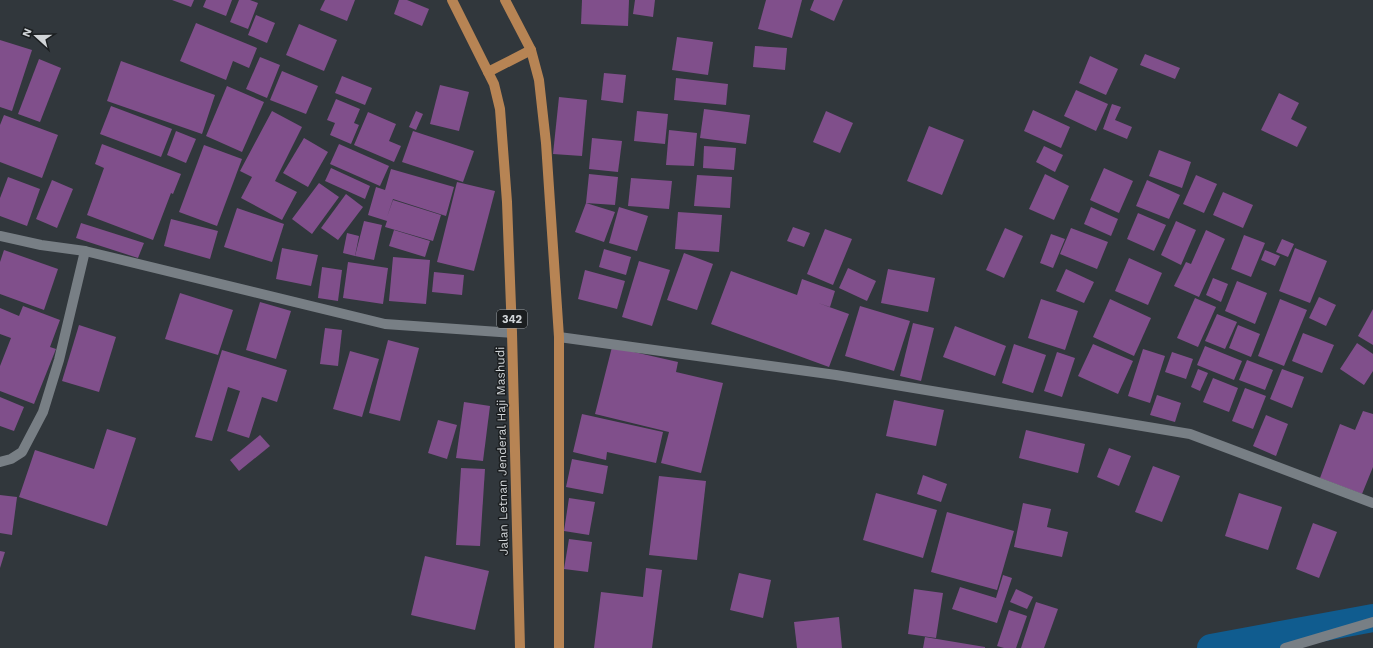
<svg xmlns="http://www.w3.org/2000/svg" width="1373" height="648" font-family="'Work Sans',sans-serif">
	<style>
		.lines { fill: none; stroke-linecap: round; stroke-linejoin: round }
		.canal { stroke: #105c8f; stroke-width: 28 }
		.building { fill: #804f8b }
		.minor { stroke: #787f85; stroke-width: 10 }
		.primary { stroke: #b78454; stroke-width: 10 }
		.labels { text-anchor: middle; stroke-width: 3; stroke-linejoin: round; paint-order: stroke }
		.shield { fill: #1b1e20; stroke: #9a9ea1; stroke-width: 1 }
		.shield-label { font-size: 11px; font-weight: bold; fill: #d1d5d8 }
		.street-label { font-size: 12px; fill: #d1d5d8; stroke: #1b1e20 }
	</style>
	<rect width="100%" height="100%" fill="#31373c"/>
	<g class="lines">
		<polyline class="canal" points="1211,648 1373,618"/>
	</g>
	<g class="building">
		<polygon points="172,0 194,0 191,7"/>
		<polygon points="206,0 232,0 226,16 203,7"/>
		<polygon points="239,0 250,0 258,3 248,29 230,22"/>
		<polygon points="325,0 355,0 347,21 320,10"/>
		<polygon points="399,0 407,0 429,9 422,26 394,14"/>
		<polygon points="582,0 629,0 628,26 581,24"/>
		<polygon points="635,0 655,0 653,17 633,14"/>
		<polygon points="766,0 802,0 792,38 758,29"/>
		<polygon points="814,0 843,0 834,21 810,10"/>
		<polygon points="256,15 275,23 267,43 248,35"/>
		<polygon points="196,23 257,48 249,68 233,61 226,80 180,61"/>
		<polygon points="299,24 337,40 324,71 286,55"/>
		<polygon points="677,37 713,42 708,75 672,70"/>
		<polygon points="0,40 32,50 12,111 0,107"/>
		<polygon points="755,46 787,48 785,70 753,67"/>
		<polygon points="1145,54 1180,68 1175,79 1140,65"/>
		<polygon points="1090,56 1118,69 1106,95 1079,83"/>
		<polygon points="260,57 280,65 267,98 246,89"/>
		<polygon points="39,59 61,68 40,122 18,114"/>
		<polygon points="121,61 215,95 202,134 107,101"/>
		<polygon points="282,71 318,86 306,114 270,100"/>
		<polygon points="604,73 626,75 623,103 601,100"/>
		<polygon points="342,76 372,88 365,105 335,93"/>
		<polygon points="676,78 728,84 726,105 674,100"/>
		<polygon points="440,85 469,92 459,131 430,124"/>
		<polygon points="227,86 264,102 242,152 206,136"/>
		<polygon points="1076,90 1108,104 1096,131 1064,116"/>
		<polygon points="1279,93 1299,103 1291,119 1307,127 1297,147 1261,130"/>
		<polygon points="559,97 587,100 582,156 553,154"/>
		<polygon points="336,99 360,109 354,123 359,125 351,144 330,135 335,123 327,120"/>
		<polygon points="1112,104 1121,107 1115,120 1132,127 1127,139 1103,129"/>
		<polygon points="111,106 172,129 161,157 100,134"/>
		<polygon points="704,109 750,115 746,144 700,138"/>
		<polygon points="1033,110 1070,127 1061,148 1024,131"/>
		<polygon points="272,111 302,127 275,181 297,192 282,220 241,198 252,177 240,171"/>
		<polygon points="416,111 423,114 416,130 409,127"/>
		<polygon points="637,111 668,114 665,144 634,141"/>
		<polygon points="826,111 853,123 840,153 813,142"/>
		<polygon points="368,112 396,124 389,141 401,146 394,162 354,145"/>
		<polygon points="4,115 58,135 42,178 0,162 0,125"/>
		<polygon points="929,126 964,140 942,195 907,181"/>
		<polygon points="669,130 697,133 694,166 666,165"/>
		<polygon points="176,131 196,139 186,163 167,155"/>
		<polygon points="413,131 474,151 463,182 402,162"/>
		<polygon points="304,138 328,152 308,187 283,173"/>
		<polygon points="592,138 622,141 618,172 589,169"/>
		<polygon points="102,144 181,174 173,194 171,193 153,240 87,215 104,168 95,164"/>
		<polygon points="339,144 389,166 380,186 330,164"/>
		<polygon points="204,145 242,159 217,226 179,212"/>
		<polygon points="704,146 736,148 734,170 703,168"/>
		<polygon points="1044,146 1063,155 1055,172 1036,162"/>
		<polygon points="1159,150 1191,162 1182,188 1149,176"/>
		<polygon points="331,168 370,186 365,199 325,181"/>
		<polygon points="1104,168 1133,181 1119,213 1090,200"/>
		<polygon points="391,169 454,187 446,216 393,199 387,217 393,200 441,215 433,241 385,227 387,221 368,215 376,187 385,190"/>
		<polygon points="589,174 618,177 615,205 586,203 615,212 604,242 575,232 586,203"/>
		<polygon points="1045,174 1069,186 1054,220 1029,209"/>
		<polygon points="697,175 732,177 730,208 694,206"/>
		<polygon points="1196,175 1217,184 1204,213 1183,204"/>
		<polygon points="8,177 40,189 27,226 0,216 0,198"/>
		<polygon points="631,178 672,181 669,209 628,206"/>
		<polygon points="52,180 73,189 57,228 36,219"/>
		<polygon points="1147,180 1180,195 1169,219 1136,206"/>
		<polygon points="457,182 495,191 474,271 437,262"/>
		<polygon points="319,183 339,197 312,234 292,219"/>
		<polygon points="1223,192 1253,205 1243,228 1213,215"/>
		<polygon points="346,194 363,207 338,240 321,228"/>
		<polygon points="619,207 648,216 637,251 609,243"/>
		<polygon points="1091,207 1118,219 1111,236 1084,224"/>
		<polygon points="237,208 284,224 272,262 224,247"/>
		<polygon points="678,212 722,215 719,252 675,249"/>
		<polygon points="1138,213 1166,225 1154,251 1127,239"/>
		<polygon points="171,219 218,231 210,259 164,246"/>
		<polygon points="364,221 382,225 374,260 355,256"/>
		<polygon points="1176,221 1196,230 1181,265 1161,255"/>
		<polygon points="81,223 144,243 138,258 76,238"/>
		<polygon points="793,227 810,233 804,247 787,241"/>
		<polygon points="1005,228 1023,236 1004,278 986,270"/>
		<polygon points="1071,228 1108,242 1097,269 1060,254"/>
		<polygon points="825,229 852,239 833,285 807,274"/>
		<polygon points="394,230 430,241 425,257 389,246"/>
		<polygon points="1206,230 1225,239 1199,297 1174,286 1186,262 1191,264"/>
		<polygon points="347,233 359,236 355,256 343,253"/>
		<polygon points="1051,234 1065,239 1053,268 1040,263"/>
		<polygon points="1244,235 1265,243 1251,277 1231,269"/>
		<polygon points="1282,239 1294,244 1288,257 1276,252"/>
		<polygon points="282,248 318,255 311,286 276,279"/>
		<polygon points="1295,248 1327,261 1310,303 1279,291"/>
		<polygon points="604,249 631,257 626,275 599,267"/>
		<polygon points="4,250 58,269 44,310 0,294 0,262"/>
		<polygon points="1265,250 1280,256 1275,266 1261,260"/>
		<polygon points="684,253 713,264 697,310 667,300"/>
		<polygon points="393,257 430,260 426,304 389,301"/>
		<polygon points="1129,258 1162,273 1148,305 1115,291"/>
		<polygon points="639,261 670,270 652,326 622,317"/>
		<polygon points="348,262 388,268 383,304 343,298"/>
		<polygon points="322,267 342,270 338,301 318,298"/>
		<polygon points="848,268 876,281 867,301 839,288"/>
		<polygon points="888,269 935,278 928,312 881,303"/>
		<polygon points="1066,269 1094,282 1084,303 1056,291"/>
		<polygon points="585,270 625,281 617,309 578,299"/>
		<polygon points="731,271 797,295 802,279 835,291 830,307 818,303 849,314 829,367 711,324"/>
		<polygon points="434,272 464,275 462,295 432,292"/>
		<polygon points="1213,278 1228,284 1221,302 1206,295"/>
		<polygon points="1237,281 1267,293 1255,324 1225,311"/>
		<polygon points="180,293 233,310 218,355 165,339"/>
		<polygon points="1319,297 1336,305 1326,326 1309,318"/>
		<polygon points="1195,298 1216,307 1198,347 1177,338"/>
		<polygon points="1041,299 1078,311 1065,350 1028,338"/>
		<polygon points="1110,299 1151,318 1134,356 1093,337"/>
		<polygon points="1280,299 1307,310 1284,366 1258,356"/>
		<polygon points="260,302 291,311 276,359 246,350"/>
		<polygon points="23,306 60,320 50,347 56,349 34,404 0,391 0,366 11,338 0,334 0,308 19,316"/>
		<polygon points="860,306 910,321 894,371 845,356"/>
		<polygon points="1373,309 1373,345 1358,336"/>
		<polygon points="1217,314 1237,322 1225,349 1205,341"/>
		<polygon points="913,323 934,328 921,381 900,376"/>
		<polygon points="79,325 116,337 99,392 62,381"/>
		<polygon points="1238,325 1260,334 1251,357 1229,348"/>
		<polygon points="955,326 1006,346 995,376 943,357"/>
		<polygon points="325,328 342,330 338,366 320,364"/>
		<polygon points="1303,333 1334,345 1322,373 1292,361"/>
		<polygon points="388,340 419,348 400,421 369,413"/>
		<polygon points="1357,343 1373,354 1373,371 1364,385 1340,369"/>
		<polygon points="1014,344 1046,355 1033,393 1002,383"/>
		<polygon points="1093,344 1133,361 1118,394 1078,376"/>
		<polygon points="1205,346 1242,361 1234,380 1197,365"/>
		<polygon points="612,347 678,362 676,372 723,383 701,473 661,463 669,432 595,414"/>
		<polygon points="1143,349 1165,356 1150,403 1128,396"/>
		<polygon points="222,350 287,370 277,402 262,397 249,438 227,431 240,391 228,387 212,441 195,437"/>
		<polygon points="350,351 379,359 362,417 333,409"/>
		<polygon points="1057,352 1075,358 1062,397 1044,391"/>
		<polygon points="1172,352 1193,359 1186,379 1165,372"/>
		<polygon points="1247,360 1273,370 1265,390 1239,380"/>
		<polygon points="1198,369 1208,373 1200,391 1191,387"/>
		<polygon points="1282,369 1304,377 1292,408 1270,399"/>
		<polygon points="1213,378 1238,388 1229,412 1203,402"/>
		<polygon points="1245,388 1266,396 1253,429 1232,421"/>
		<polygon points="1157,395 1181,403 1175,422 1150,415"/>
		<polygon points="0,397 24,407 14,431 0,426"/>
		<polygon points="894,400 944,410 936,446 886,436"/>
		<polygon points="464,402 490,406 483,461 456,458"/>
		<polygon points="1363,411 1373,414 1373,467 1362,494 1320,478 1340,424 1355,430"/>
		<polygon points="582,414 663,432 656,463 607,452 606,460 573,452"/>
		<polygon points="1266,415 1288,424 1276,456 1253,446"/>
		<polygon points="438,420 457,425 447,459 428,453"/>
		<polygon points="107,429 136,438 107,526 19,497 35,450 94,469"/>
		<polygon points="1026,430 1085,444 1078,473 1019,458"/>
		<polygon points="260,435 270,446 239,471 230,460"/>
		<polygon points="1109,448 1131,456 1119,486 1097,477"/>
		<polygon points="572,459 608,466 603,494 566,487"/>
		<polygon points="1153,466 1180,476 1162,522 1135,512"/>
		<polygon points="461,468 485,469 480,546 456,545"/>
		<polygon points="923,475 947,484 941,502 917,494"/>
		<polygon points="659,476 706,481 697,560 649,555"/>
		<polygon points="876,493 937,510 923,558 863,540"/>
		<polygon points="1239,493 1282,507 1268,550 1225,536"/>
		<polygon points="0,495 17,497 12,535 0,533"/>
		<polygon points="569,498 595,502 589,535 564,531"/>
		<polygon points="1023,503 1051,509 1047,527 1068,532 1062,557 1014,547"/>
		<polygon points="947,512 1014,531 997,590 931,572"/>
		<polygon points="1313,523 1337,532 1319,578 1296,569"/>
		<polygon points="569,539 592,542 588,572 564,569"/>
		<polygon points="0,551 5,552 0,568"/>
		<polygon points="425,556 489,571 475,630 411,615"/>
		<polygon points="646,568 662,570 652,648 594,648 601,592 643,597"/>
		<polygon points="739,573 771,580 763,618 730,610"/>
		<polygon points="1003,575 1012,578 997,623 952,609 960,587 996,598"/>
		<polygon points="914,589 943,593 936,638 908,634"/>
		<polygon points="1016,589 1033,597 1027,609 1010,602"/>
		<polygon points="1036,602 1058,609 1044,648 1021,648"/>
		<polygon points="1009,610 1027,616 1016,648 1004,648 997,646"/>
		<polygon points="839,617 842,648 797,648 794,622"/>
		<polygon points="925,637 985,647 985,648 923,648"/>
	</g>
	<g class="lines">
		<g class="minor">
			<polyline points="0,236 41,245 85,251 385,324 512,333"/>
			<polyline points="559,337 836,375 1190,434 1373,503"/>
			<polyline points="0,462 11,459 22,452 43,412 59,360 85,251"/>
			<polyline points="1285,648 1373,622"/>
		</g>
		<g class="primary">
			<polyline points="452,0 494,84 500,109 507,202 512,333 520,648"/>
			<polyline points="505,0 531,50 539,80 546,143 559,337 559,648"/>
			<polyline points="488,72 531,50"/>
		</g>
	</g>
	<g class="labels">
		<rect class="shield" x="497" y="310" width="30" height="18" rx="3"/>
		<g class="shield-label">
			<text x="512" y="323">342</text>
		</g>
		<g class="street-label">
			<text transform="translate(502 451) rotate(-91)" y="4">Jalan Letnan Jenderal Haji Mashudi</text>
		</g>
	</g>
	<g transform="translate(36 36) rotate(291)" stroke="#1b1e20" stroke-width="3" paint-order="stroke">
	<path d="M0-3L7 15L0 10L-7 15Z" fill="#d1d5d8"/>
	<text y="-6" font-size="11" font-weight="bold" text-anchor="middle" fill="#d1d5d8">N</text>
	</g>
</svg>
